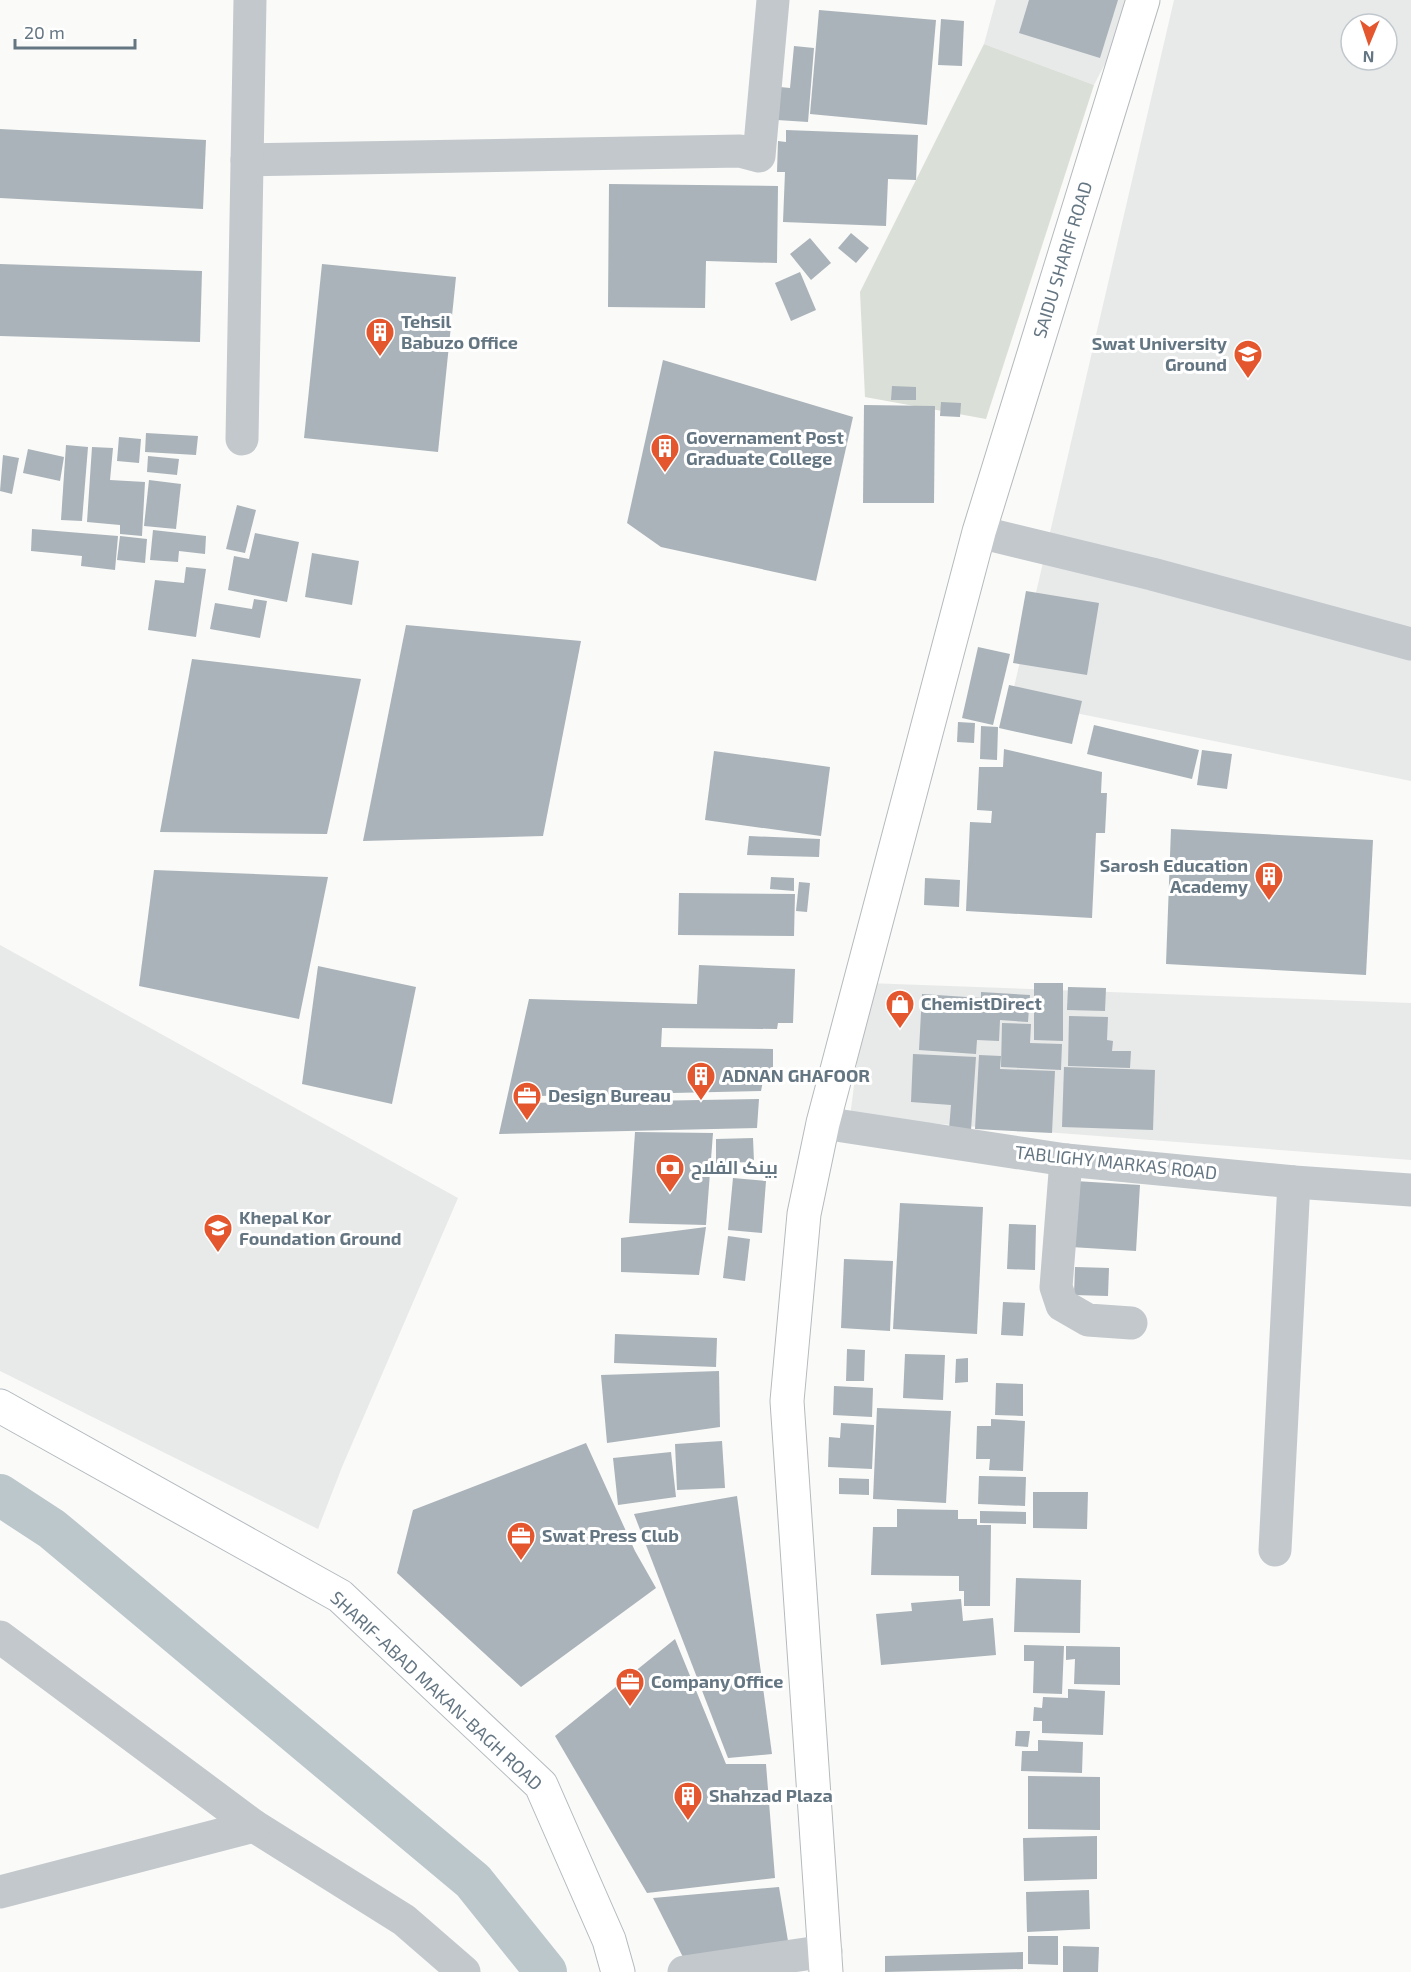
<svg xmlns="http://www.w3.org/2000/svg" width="1411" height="1972" font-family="'Exo 2',Cairo,sans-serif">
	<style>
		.built { fill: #e8e9e9; fill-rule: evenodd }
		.green { fill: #dadfd7 }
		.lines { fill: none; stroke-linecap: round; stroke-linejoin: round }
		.canal { stroke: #bbc7cb; stroke-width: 42 }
		.building { fill: #aab3b9 }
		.secondary-casing { stroke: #b3babf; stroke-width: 35 }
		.primary-casing { stroke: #b5babe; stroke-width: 35 }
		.street { stroke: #c3c8cc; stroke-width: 33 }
		.secondary { stroke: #fff; stroke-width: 33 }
		.primary { stroke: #fff; stroke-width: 33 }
		.labels { text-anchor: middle; stroke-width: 6; stroke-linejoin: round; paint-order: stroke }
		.street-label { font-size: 18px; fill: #657683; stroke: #fff }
		.poi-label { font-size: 18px; font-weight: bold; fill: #657683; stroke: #fff; text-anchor: start }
	</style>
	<rect width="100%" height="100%" fill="#fafaf8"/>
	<g class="built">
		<polygon points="996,0 1138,0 1094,85 984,44"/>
		<path d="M1174 0H1411V781L1011 700ZM1351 24H1387V60H1351Z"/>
		<polygon points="0,945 458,1198 342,1467 318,1529 0,1371"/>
		<polygon points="867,983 1411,1003 1411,1160 850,1117"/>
	</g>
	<polygon class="green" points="984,44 1094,85 986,419 865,397 860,292"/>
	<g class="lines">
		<polyline class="canal" points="0,1495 52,1529 473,1881 546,1972"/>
	</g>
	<g class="building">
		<polygon points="1029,0 1118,0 1100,58 1019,33"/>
		<polygon points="819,10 936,20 927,125 810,114"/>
		<polygon points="941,19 964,21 962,66 938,65"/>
		<polygon points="794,46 814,48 808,122 777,120 780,87 790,88"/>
		<polygon points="0,129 206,140 203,209 0,198"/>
		<polygon points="786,130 918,135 916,180 888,179 886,226 783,222 785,172 777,172 778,141 786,142"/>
		<polygon points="609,184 778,186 777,263 706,261 705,308 608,307"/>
		<polygon points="851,233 869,248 856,263 838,248"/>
		<polygon points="810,238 831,263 811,280 790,254"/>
		<polygon points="0,264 202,271 200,342 0,336"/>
		<polygon points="322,264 456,277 438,452 304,438"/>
		<polygon points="800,272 816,310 791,321 775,283"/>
		<polygon points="663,360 853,417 816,581 661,547 627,523"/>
		<polygon points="892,386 916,387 916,400 891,400"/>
		<polygon points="941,402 961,403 960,417 940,416"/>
		<polygon points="864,405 935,406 934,503 863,503"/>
		<polygon points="146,433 198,436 196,455 145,452"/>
		<polygon points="119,437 141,439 139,463 117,461"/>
		<polygon points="66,445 88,447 82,521 61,520"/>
		<polygon points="92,447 113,448 110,480 145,482 142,536 120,534 120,525 87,522"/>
		<polygon points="28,449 64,457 60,481 23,473"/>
		<polygon points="3,455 19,458 12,494 0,491"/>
		<polygon points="148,456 179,459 177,475 147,472"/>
		<polygon points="149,480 181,484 176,529 144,526"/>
		<polygon points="237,505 256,510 245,553 226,549"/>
		<polygon points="32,529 118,536 115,570 81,566 82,556 31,551"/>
		<polygon points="153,530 206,536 205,554 179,551 178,562 150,560"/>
		<polygon points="255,533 299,542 287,602 228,590 234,556 249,559"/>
		<polygon points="120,536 147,539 145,563 117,560"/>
		<polygon points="312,553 359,561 352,605 305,597"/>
		<polygon points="186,567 206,569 196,637 148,630 155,580 184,583"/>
		<polygon points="1026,591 1099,603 1087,675 1013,663"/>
		<polygon points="254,599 267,601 260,638 210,629 215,603 252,609"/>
		<polygon points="406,625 581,641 543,836 363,841"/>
		<polygon points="978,647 1010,654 993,725 962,718"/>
		<polygon points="192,659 361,679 327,834 160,832"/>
		<polygon points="1009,685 1082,701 1072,744 999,728"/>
		<polygon points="958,722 975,723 974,743 957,742"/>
		<polygon points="1094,725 1199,750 1192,779 1087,754"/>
		<polygon points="981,726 998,727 997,760 980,759"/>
		<polygon points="1004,749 1102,772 1101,793 1107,793 1105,833 1096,833 1092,918 966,911 970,822 991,823 992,811 977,810 979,767 1003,767"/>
		<polygon points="1202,750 1232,754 1227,789 1197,785"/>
		<polygon points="714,751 830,767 821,836 705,820"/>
		<polygon points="1171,829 1373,840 1366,975 1166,964"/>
		<polygon points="749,836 820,839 819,857 747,855"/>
		<polygon points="154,870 328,877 299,1019 139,986"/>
		<polygon points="771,877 794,878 794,891 770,889"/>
		<polygon points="925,878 960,880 959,907 924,905"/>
		<polygon points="799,882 810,883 807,912 796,911"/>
		<polygon points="679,893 795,894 794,936 678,935"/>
		<polygon points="699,965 795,969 793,1023 778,1023 777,1029 662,1028 661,1047 773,1049 773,1076 764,1076 761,1091 539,1096 526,1103 759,1099 757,1128 499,1134 529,999 697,1004"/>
		<polygon points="318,966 416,987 392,1104 302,1084"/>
		<polygon points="1034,983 1063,983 1063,1041 1034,1040"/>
		<polygon points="1068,987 1106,988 1105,1011 1067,1010"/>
		<polygon points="981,992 1030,995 1028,1022 1000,1020 999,1041 977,1040 976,1054 919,1050 922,994 981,998"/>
		<polygon points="1069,1016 1108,1017 1107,1040 1113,1041 1112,1051 1131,1051 1130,1068 1068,1066"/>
		<polygon points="1002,1023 1031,1024 1030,1043 1062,1044 1061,1070 1001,1067"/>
		<polygon points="913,1054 976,1057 971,1130 949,1129 951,1105 911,1102"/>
		<polygon points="979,1055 1001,1056 1000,1069 1055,1071 1052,1133 975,1129"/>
		<polygon points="1064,1067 1155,1070 1153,1130 1062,1127"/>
		<polygon points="635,1132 713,1133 706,1225 629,1223"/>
		<polygon points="753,1138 754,1162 716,1163 716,1139"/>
		<polygon points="733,1178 766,1181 762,1233 728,1230"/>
		<polygon points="1075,1181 1140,1185 1136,1251 1071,1247"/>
		<polygon points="900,1203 983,1207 977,1334 893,1329"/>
		<polygon points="1009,1224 1036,1225 1035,1270 1007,1269"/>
		<polygon points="706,1227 699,1275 621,1272 621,1238"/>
		<polygon points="728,1236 750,1239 745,1281 723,1278"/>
		<polygon points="844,1259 893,1261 890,1331 841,1328"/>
		<polygon points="1075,1267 1109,1268 1108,1296 1074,1295"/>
		<polygon points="1003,1302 1025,1303 1023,1336 1001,1335"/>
		<polygon points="615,1334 717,1338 716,1367 614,1363"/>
		<polygon points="847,1349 865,1350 864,1381 846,1381"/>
		<polygon points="905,1354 945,1355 943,1400 903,1398"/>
		<polygon points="968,1358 968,1382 955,1383 956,1359"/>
		<polygon points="719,1371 720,1427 607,1443 601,1375"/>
		<polygon points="996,1383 1023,1384 1023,1416 995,1415"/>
		<polygon points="834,1386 873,1388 872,1417 833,1415"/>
		<polygon points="877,1408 951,1411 946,1503 873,1499"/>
		<polygon points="991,1419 1025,1421 1023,1471 989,1470 990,1459 976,1459 977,1426 991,1426"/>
		<polygon points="841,1423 874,1425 872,1469 828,1467 829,1437 840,1438"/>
		<polygon points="722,1441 725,1488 677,1490 675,1444"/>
		<polygon points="586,1443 635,1551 656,1588 521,1687 397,1573 413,1510"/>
		<polygon points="671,1452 676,1497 618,1505 613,1458"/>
		<polygon points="979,1476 1026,1477 1025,1506 978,1504"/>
		<polygon points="839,1478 869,1479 869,1495 839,1494"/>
		<polygon points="1033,1492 1088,1492 1087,1529 1033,1528"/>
		<polygon points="737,1496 772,1754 728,1758 634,1514"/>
		<polygon points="897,1509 958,1510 958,1519 977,1519 977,1525 991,1525 990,1606 964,1606 964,1591 959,1591 959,1576 871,1575 873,1527 897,1527"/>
		<polygon points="980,1511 1026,1512 1026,1524 980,1523"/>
		<polygon points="1016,1578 1081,1580 1080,1633 1014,1632"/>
		<polygon points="961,1599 963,1621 993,1618 996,1655 881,1665 876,1614 912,1611 911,1603"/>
		<polygon points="675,1639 726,1764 766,1764 775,1878 647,1893 555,1736"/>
		<polygon points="1024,1645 1064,1646 1062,1694 1033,1693 1034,1661 1024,1661"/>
		<polygon points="1066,1646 1120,1647 1120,1685 1074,1684 1075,1659 1066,1660"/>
		<polygon points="1068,1689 1105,1691 1103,1735 1042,1733 1042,1721 1033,1721 1034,1707 1042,1708 1043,1697 1068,1698"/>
		<polygon points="1016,1731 1030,1731 1028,1747 1015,1746"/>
		<polygon points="1038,1740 1083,1742 1082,1773 1021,1771 1022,1751 1038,1751"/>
		<polygon points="1028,1776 1100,1777 1100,1830 1028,1829"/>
		<polygon points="1097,1836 1097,1879 1024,1881 1023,1838"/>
		<polygon points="779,1887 790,1953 688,1967 653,1898"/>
		<polygon points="1089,1890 1090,1929 1027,1932 1026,1892"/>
		<polygon points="1028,1936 1058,1936 1058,1965 1028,1964"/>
		<polygon points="1063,1946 1099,1947 1098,1972 1063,1972"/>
		<polygon points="1023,1952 1023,1969 885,1972 885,1956"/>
	</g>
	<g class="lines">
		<g class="secondary-casing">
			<polyline id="secondary" points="0,1406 340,1596 541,1785 609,1940 618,1972"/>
		</g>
		<g class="primary-casing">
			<polyline id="primary" points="826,1972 787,1401 804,1214 823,1123 979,532 1143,0"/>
		</g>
		<g class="street">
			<polyline points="247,160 740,151 759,156 773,0"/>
			<polyline points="242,439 250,0"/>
			<polyline points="979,532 1152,574 1411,644"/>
			<polyline points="823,1123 1066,1160 1294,1182 1411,1190"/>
			<polyline points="1066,1160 1056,1287 1062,1305 1088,1320 1131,1323"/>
			<polyline points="1275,1550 1294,1182"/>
			<polyline points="0,1637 254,1826 404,1920 464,1972"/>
			<polyline points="0,1892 254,1826"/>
			<polyline points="684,1972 826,1951"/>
		</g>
		<use href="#secondary" class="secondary"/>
		<use href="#primary" class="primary"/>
	</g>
	<defs>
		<g id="building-pin" transform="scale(1.5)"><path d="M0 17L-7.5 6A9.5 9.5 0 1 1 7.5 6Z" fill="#e4572e" stroke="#fff"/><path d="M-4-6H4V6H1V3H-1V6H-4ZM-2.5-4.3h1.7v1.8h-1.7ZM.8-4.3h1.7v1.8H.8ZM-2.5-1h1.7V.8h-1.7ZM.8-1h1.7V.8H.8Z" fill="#fff"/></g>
		<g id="university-pin" transform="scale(1.5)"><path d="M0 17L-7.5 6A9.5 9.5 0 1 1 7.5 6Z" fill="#e4572e" stroke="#fff"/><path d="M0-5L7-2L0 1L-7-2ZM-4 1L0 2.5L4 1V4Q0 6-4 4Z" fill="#fff"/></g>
		<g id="shop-pin" transform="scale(1.5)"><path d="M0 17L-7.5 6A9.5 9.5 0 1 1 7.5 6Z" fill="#e4572e" stroke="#fff"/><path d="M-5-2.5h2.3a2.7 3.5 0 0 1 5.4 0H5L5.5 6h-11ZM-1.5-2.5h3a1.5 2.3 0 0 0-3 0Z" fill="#fff"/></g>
		<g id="office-pin" transform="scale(1.5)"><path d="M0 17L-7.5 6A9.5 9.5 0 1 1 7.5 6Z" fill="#e4572e" stroke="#fff"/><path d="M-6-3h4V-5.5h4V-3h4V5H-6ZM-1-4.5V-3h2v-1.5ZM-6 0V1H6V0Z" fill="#fff"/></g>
		<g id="bank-pin" transform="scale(1.5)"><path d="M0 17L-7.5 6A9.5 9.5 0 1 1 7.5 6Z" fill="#e4572e" stroke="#fff"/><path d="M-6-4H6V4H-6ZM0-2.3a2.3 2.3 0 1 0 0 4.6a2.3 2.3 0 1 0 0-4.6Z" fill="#fff"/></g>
	</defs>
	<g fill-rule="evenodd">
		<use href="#building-pin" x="380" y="332"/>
		<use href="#university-pin" x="1248" y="354"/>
		<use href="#building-pin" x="665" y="448"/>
		<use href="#building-pin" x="1269" y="876"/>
		<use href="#shop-pin" x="900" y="1004"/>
		<use href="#building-pin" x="701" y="1076"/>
		<use href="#office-pin" x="527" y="1096"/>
		<use href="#bank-pin" x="670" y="1168"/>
		<use href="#university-pin" x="218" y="1228"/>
		<use href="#office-pin" x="521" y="1536"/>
		<use href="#office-pin" x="630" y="1682"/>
		<use href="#building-pin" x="688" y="1796"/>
	</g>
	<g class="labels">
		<g class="street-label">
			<text transform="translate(1063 260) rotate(-73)" y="6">SAIDU SHARIF ROAD</text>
			<text transform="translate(1116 1163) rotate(6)" y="6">TABLIGHY MARKAS ROAD</text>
			<text transform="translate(436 1691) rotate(43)" y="6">SHARIF-ABAD MAKAN-BAGH ROAD</text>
		</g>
		<g class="poi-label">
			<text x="401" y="328">Tehsil<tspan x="401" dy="21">Babuzo Office</tspan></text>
			<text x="1227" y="350" text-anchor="end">Swat University<tspan x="1227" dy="21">Ground</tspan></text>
			<text x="686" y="444">Governament Post<tspan x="686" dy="21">Graduate College</tspan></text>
			<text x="1248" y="872" text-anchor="end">Sarosh Education<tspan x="1248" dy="21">Academy</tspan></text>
			<text x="921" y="1010">ChemistDirect</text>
			<text x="722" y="1082">ADNAN GHAFOOR</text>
			<text x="548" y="1102">Design Bureau</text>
			<text x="691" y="1174">بینک الفلاح</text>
			<text x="239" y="1224">Khepal Kor<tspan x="239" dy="21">Foundation Ground</tspan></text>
			<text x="542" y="1542">Swat Press Club</text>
			<text x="651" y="1688">Company Office</text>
			<text x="709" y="1802">Shahzad Plaza</text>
		</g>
	</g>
	<g transform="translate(1369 42) rotate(182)"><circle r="28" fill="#ffffff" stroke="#c1c8cd" stroke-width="1.5"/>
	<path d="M0-4.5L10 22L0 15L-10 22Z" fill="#e4572e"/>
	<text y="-9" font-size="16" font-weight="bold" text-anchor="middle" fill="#657683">N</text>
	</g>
	<path d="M15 39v9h120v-9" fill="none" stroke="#657683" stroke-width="3"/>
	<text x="24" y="39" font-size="18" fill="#657683" stroke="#ffffff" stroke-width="4.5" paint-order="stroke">20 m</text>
</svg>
